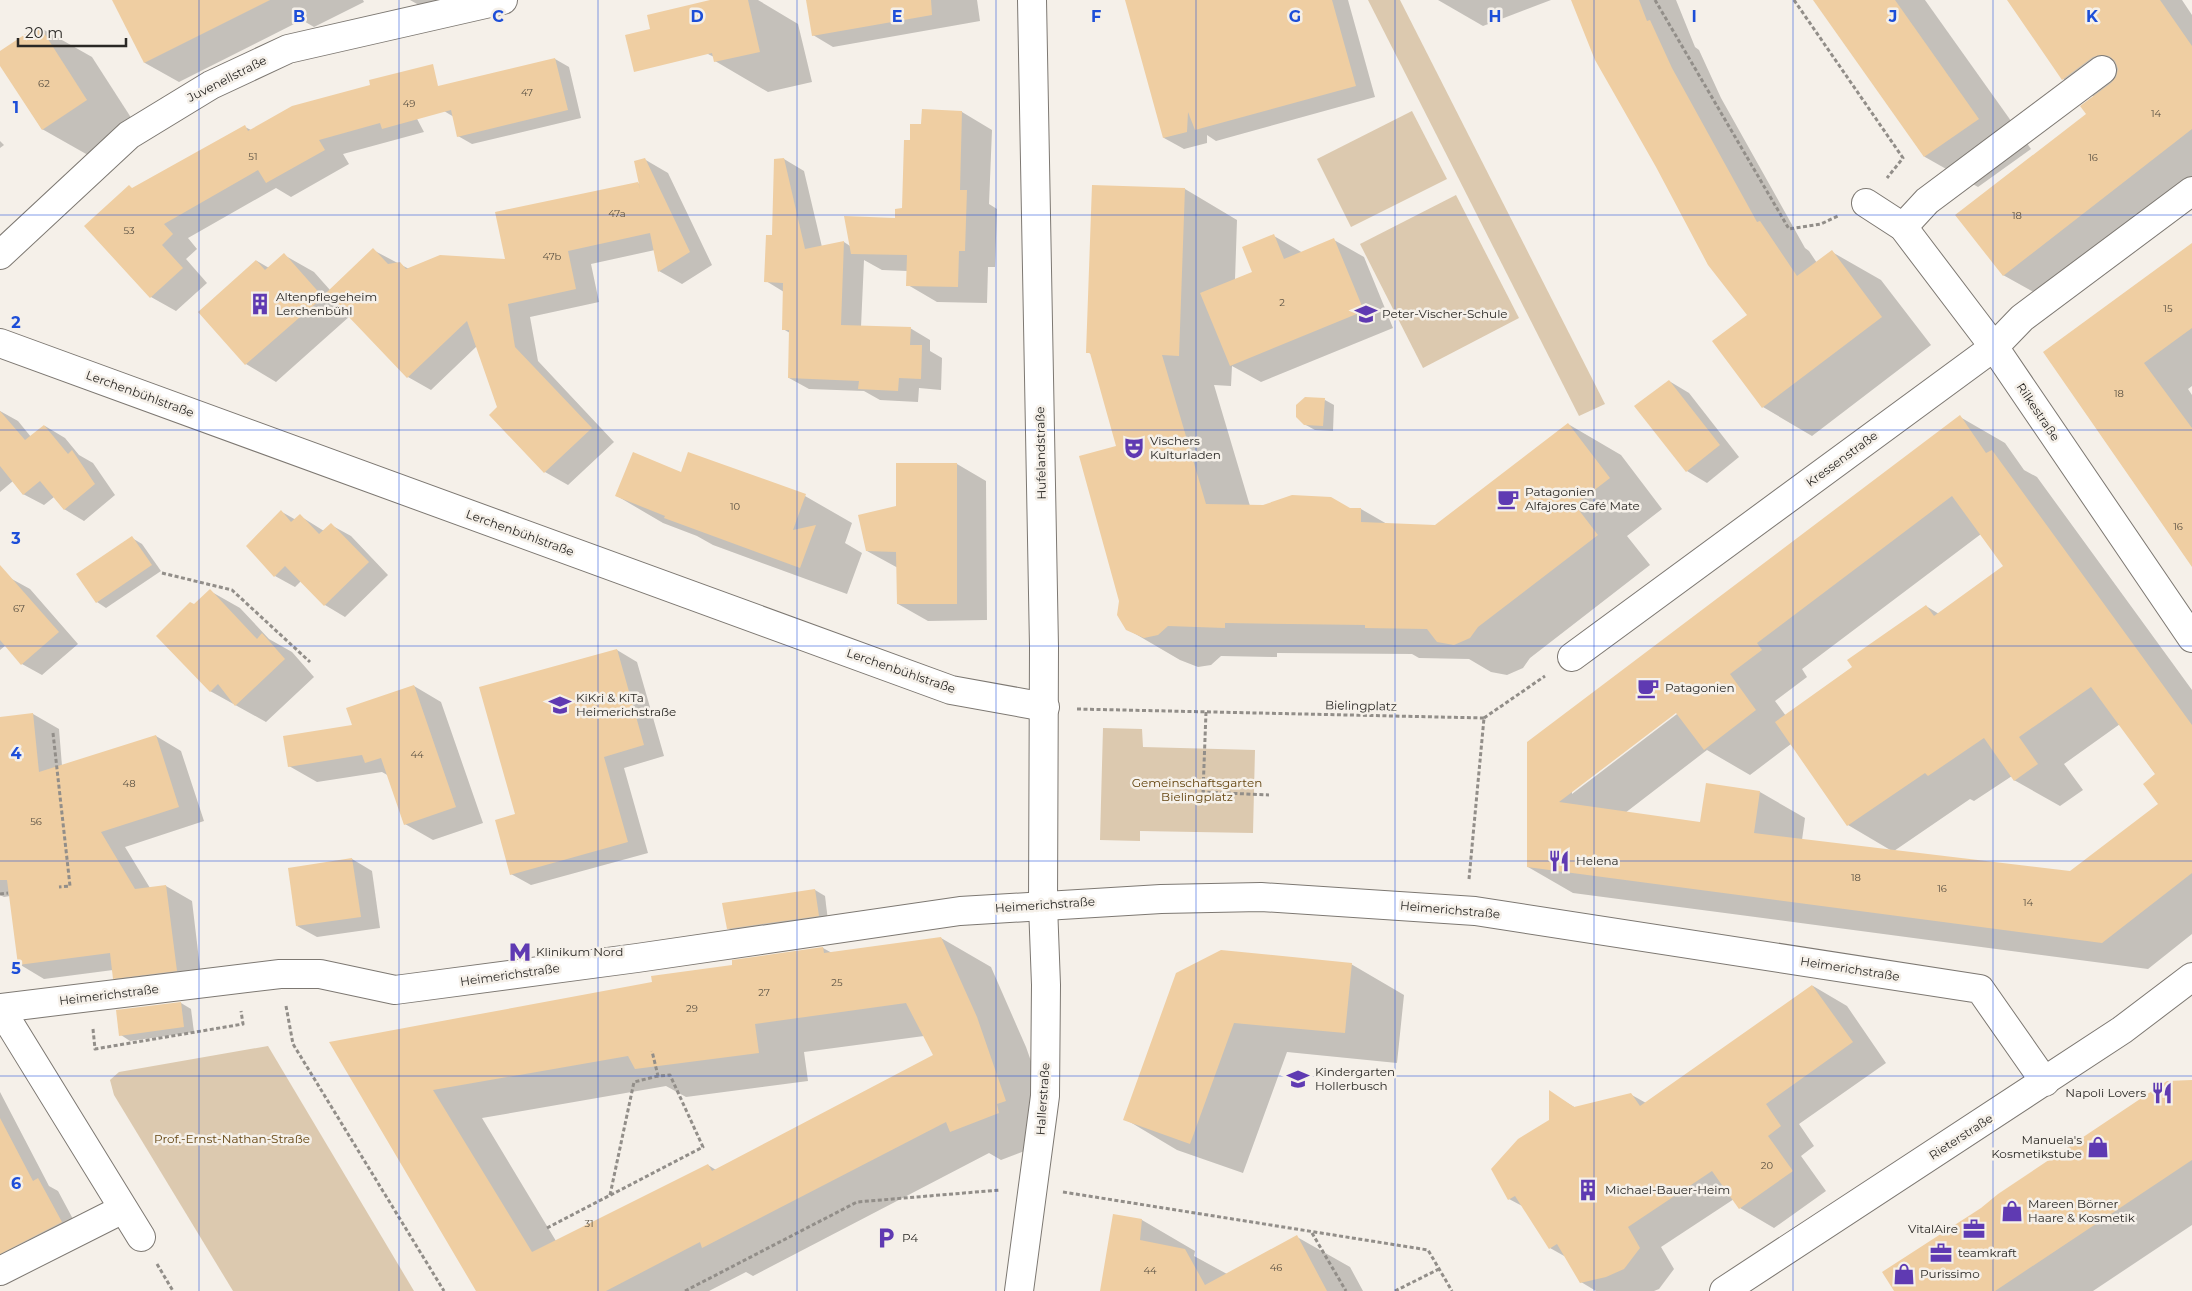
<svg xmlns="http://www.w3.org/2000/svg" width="2192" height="1291" font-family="Montserrat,sans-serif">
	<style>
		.green { fill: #dcc9af }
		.shadow { fill: #0003; fill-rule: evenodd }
		.building { fill: #efcea2; fill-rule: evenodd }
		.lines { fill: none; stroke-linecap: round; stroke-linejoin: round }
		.minor-casing { stroke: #7d7872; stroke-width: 30 }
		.path { stroke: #928e89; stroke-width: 3; stroke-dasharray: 4 2.5; stroke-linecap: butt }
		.minor { stroke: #fff; stroke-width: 28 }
		.grid { fill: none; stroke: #1d4ed8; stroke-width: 1; stroke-opacity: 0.55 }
		.labels { text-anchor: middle; stroke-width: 5; stroke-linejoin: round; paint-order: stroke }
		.number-label { font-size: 10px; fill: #5b5244 }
		.street-label { font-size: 12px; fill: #2a2825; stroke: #f5f0e9 }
		.poi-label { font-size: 12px; fill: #2a2825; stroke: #f5f0e9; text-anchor: start }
		.park-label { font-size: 12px; fill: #63440f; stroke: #f5f0e9 }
		.grid-label { font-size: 16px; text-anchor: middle; font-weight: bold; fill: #1d4ed8; stroke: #f5f0e9; stroke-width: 5; stroke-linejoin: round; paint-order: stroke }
	</style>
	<rect width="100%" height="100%" fill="#f5f0e9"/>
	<g class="green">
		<polygon points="1368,0 1400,0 1605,404 1579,416"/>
		<polygon points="1412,111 1447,179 1351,227 1317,159"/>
		<polygon points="1456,195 1519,318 1423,368 1360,244"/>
		<polygon points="1103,728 1142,729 1143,747 1255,750 1253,833 1140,831 1140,841 1100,840"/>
		<polygon points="268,1046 414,1291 233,1291 114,1095 110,1080 119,1072"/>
	</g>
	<g class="shadow">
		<polygon points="119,0 363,0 364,2 314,27 302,20 179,82 145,63 115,2"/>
		<polygon points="410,0 472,0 442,18"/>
		<polygon points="717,0 758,0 798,24 812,82 768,92 715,61 714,57 708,54"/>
		<polygon points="807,0 977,0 980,21 833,47 813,35"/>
		<polygon points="1126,0 1348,0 1375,97 1216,141 1207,135 1207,143 1184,149 1164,138"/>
		<polygon points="1438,0 1551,0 1483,26"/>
		<polygon points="1573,0 1676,0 1695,47 1699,50 1721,98 1805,248 1809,251 1817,263 1832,252 1881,280 1931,345 1812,436 1763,407 1714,342 1749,315"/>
		<polygon points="1814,0 1925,0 2031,149 1978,187 1925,157"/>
		<polygon points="2008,0 2182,0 2192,15 2192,180 2041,296 2003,275 2088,114 2094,97 2063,79"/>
		<polygon points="39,27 92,57 139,130 95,159 42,129 0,64 0,52"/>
		<polygon points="555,59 569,67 581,118 472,144 458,136 454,117 444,111"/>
		<polygon points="406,98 424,132 343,154 349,164 291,197 276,188 188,238 197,249 186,259 207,283 176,311 151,297 133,189 245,127 251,130"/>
		<polygon points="923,111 962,112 992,130 989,204 997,209 995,267 988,267 987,303 937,302 908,285 908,271 882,270 864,260 861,327 910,328 930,340 930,351 942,358 941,390 919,388 918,402 880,400 864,391 809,389 789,378 790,333 783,329 784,292 766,281 784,159 804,171 822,247 844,242 850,246 896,220 903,210 911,141 922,125"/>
		<polygon points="0,141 4,145 0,148"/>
		<polygon points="644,159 668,173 712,265 682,284 659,271 655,250 591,264 599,302 530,317 538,361 614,442 568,485 545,472 498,408 477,346 431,390 408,377 350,316 276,382 246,364 199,312 257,261 269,268 284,255 314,272 330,290 373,250 409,269 506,260 638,183 640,185"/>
		<polygon points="1185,189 1237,220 1235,280 1254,273 1274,236 1303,253 1334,240 1364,257 1393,328 1261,382 1232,366 1231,386 1214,385 1250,506 1361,509 1387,524 1435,527 1568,424 1621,455 1662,509 1627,536 1650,565 1530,658 1523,668 1507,675 1491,672 1469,659 1419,658 1412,654 1277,653 1277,657 1221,656 1211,665 1198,667 1180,660 1127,629 1121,601 1118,447 1091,354 1087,352"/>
		<polygon points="2192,244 2192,386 2188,389 2192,395 2192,564 2045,352"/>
		<polygon points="1669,381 1689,393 1739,457 1707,483 1687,471"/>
		<polygon points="1325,400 1334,405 1333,431 1315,430 1304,424"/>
		<polygon points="0,411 18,421 31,437 45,426 65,438 79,455 93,463 115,495 84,521 64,509 54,497 44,505 23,494 13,481 0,492"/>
		<path d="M1960 417 2005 443 2024 470 2037 477 2192 690V934L2148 969 1573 893 1528 867 1529 743ZM1981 534 2005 566 1939 614 1926 606 1854 668 1786 716 1775 701 1807 677 1802 669ZM1680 709 1681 711 1572 794V791ZM2120 724 2156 775 2159 804 2071 873 1894 851 1970 799 1974 801 2012 776 2014 780 2060 806 2083 790 2064 764ZM1791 744 1848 825 1892 851 1802 840 1805 818 1760 792 1701 823 1625 813 1707 750 1750 775Z"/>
		<polygon points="957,464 986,481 987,620 928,621 898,604 898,568 867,551 897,507"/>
		<polygon points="682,473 805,496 852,523 845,543 862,553 847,594 713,545 697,536 663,523 617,496"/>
		<polygon points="282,512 296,520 300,516 324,531 331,525 351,536 388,575 345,617 325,605 301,581 295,587 275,576"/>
		<polygon points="132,538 142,544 161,571 106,608 97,602"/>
		<polygon points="10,578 30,589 78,644 42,675 22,664 6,645 0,650 0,587"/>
		<polygon points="210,591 240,608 269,639 292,652 314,677 266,722 210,691"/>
		<polygon points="617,650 637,662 664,756 624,768 648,853 531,885 511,874 516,815"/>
		<polygon points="414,686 441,702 483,823 433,840 405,824 389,776 382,772 317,782 289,766"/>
		<polygon points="33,714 59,729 62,766 156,736 181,751 204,821 125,847 150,888 166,886 192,901 202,985 139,992 114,978 113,970 44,979 19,964 10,896 4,897 0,895 0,718"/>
		<polygon points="352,859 372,871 380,928 317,937 297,926"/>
		<polygon points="815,890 825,896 828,921 738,934 728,928"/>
		<path d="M941 938 991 967 1026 1047 1055 1129 1046 1132 1048 1142 1001 1160 989 1153 753 1276 746 1272 709 1291H477L331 1043 653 983 734 966 733 961 823 948 832 953ZM924 1036 935 1056 716 1170 708 1165 556 1241 482 1118 666 1086 686 1097 808 1081 804 1052Z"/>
		<polygon points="1221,952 1351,964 1404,995 1397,1063 1287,1052 1243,1173 1177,1150 1125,1119"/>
		<polygon points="1813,986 1847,1006 1886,1063 1799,1124 1814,1146 1801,1156 1826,1191 1774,1228 1740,1208 1734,1199 1661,1247 1674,1269 1659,1289 1654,1291 1596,1291 1581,1282 1566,1257 1550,1248 1524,1207 1509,1199 1550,1121 1550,1093 1576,1108 1630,1094 1646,1103"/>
		<polygon points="181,1003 191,1009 194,1032 130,1041 121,1035"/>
		<polygon points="2192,1082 2192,1225 2093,1291 1895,1291"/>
		<polygon points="0,1092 49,1186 58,1191 81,1234 0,1271"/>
		<polygon points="1114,1216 1142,1220 1195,1251 1194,1256 1227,1274 1297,1237 1350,1267 1363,1291 1101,1291"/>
	</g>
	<g class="building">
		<polygon points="112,0 270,0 144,63"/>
		<polygon points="710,0 748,0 760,52 714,62 712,53 634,72 625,35 650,29 647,15"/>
		<polygon points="806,0 931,0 932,15 812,36"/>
		<polygon points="1125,0 1332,0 1356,86 1195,130 1188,112 1187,132 1163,138"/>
		<polygon points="1571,0 1639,0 1647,21 1650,20 1672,68 1757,222 1760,221 1797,276 1832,250 1882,317 1762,408 1712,341 1747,315 1708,265 1656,167 1595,60"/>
		<polygon points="1813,0 1895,0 1979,119 1924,157"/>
		<polygon points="2007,0 2160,0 2192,46 2192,129 2003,276 1955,215 2086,114 2080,106 2111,83 2116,77 2118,69 2115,61 2109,56 2100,55 2093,57 2062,80"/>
		<polygon points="39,25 87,100 42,130 0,66 0,51"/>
		<polygon points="555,58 568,110 457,137 451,110 382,129 380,123 319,140 325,150 266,183 258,170 164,224 173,234 162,245 183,268 150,298 84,226 129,185 132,188 245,125 248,131 292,106 370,85 369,80 433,64 438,86"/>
		<polygon points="922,109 962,111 960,190 967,190 965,251 959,251 958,287 906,286 907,255 851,254 844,216 895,218 895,209 902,208 904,140 910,140 910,124 921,124"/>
		<polygon points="645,158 690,252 658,272 650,233 568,251 576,289 508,304 515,347 592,428 544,473 489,415 497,407 467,321 407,378 326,293 373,248 388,264 400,262 406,269 440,255 505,259 495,212 638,182 640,189 634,161"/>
		<polygon points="784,158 805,249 844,241 841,325 911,327 910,345 922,345 921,379 899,378 898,391 858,389 859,381 788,378 789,330 782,330 783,283 764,282 766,235 772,235 774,159"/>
		<polygon points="1092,185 1185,188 1179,356 1162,355 1206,504 1263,505 1292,495 1331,497 1350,508 1361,508 1361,522 1435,525 1568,423 1610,478 1575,505 1598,535 1478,627 1470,638 1454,645 1437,642 1427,629 1365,628 1365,625 1225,623 1225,628 1168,626 1158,635 1144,638 1126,630 1117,615 1119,601 1079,456 1116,446 1090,353 1086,353"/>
		<polygon points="1274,234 1284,259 1334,238 1364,311 1230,366 1200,293 1252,272 1242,247"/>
		<polygon points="2192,243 2192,328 2144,363 2192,428 2192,567 2043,352"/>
		<polygon points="284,253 323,297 245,365 198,312 256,260 265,270"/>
		<polygon points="1669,380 1720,445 1686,472 1634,406"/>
		<polygon points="1305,397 1325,398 1323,426 1304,425 1296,417 1296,405"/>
		<polygon points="0,411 25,440 44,425 68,454 72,450 95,484 64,510 40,481 23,495 0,466"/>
		<path d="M1960 415 1986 453 1992 450 2192 725V873L2102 943 1527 867V742ZM1952 496 2003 566 1934 616 1926 605 1847 660 1852 667 1775 722 1847 826 1925 773 1928 776 1984 738 2014 781 2038 764 2019 737 2091 687 2155 774 2143 784 2158 804 2070 871 1754 833 1760 791 1706 783 1700 822 1559 802 1676 713 1704 750 1756 710 1730 674 1762 650 1757 643Z"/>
		<polygon points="633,452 681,472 688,452 806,494 793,530 816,525 800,568 664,518 665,516 615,496"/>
		<polygon points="896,463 957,463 957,604 897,604 896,552 866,551 858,515 896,506"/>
		<polygon points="281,510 291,522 300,514 319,534 331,523 369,562 324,606 285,566 274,577 246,546"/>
		<polygon points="132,536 152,565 96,603 76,574"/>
		<polygon points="0,565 59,632 21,665 0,640"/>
		<polygon points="210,589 257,639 262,633 285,659 235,706 218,684 210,692 156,636 190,602 194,604"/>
		<polygon points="617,649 644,745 604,757 628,842 510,875 495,820 515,814 479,687"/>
		<polygon points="414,685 456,807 404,825 381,758 365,763 362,755 288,767 283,736 352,725 346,708"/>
		<polygon points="33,713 39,772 156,735 179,807 101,832 135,889 166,885 177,971 113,979 110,953 18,965 7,880 0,880 0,717"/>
		<polygon points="352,858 361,917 296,926 288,868"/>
		<polygon points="815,889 819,916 727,929 722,903"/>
		<path d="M941 937 977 1017 1006 1101 997 1104 999 1113 950 1132 946 1122 702 1248 700 1242 606 1291H476L329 1042 652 982 651 976 732 965V960L823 947 824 953ZM906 1003 933 1055 712 1171 708 1164 532 1252 433 1090 628 1056 635 1069 759 1053 755 1024Z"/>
		<polygon points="1221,950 1352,963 1345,1033 1234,1023 1190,1144 1123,1120 1176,973"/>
		<polygon points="1812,985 1853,1042 1766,1104 1781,1126 1768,1136 1793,1171 1739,1209 1712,1171 1628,1227 1640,1248 1624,1269 1606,1277 1580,1283 1557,1244 1549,1249 1515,1196 1508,1200 1491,1169 1518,1139 1549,1120 1549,1090 1574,1107 1631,1093 1640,1106"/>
		<polygon points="181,1002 184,1027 119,1036 116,1010"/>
		<polygon points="2192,1080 2192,1160 1995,1291 1894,1291 1882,1272 1981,1208 1998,1194 2167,1081"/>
		<polygon points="0,1118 33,1181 38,1178 62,1222 0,1254"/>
		<polygon points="1113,1214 1142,1219 1140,1240 1185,1249 1205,1285 1297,1235 1327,1291 1100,1291"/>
	</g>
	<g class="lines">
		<g class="minor-casing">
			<g id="minor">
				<polyline points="1866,203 1903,227 1994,347 2192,638"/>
				<polyline points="1903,227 1927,201 2102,70"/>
				<polyline points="0,255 129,135 211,85 288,49 503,0"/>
				<polyline points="0,343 951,690 1045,707"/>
				<polyline points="1572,657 1994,347 2022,318 2192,191"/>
				<polyline points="0,1008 280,974 320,974 395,990 637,958 960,911 1161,899 1261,897 1475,911 1980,989 2045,1082"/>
				<polyline points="0,1008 141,1237"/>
				<polyline points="0,1271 123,1209"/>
				<polyline points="1019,1291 1045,1096 1046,985 1043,905 1044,647 1032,0"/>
				<polyline points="1724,1291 2122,1030 2192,977"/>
			</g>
		</g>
		<g class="path">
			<polyline points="1655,0 1789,229 1821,224 1838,216"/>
			<polyline points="1794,0 1903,158 1887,178"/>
			<polyline points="162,573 232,590 310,662"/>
			<polyline points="1077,709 1484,718"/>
			<polyline points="1206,712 1203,792 1269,795"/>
			<polyline points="1484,718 1545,676"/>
			<polyline points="53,733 70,886 59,887"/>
			<polyline points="1469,879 1484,718"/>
			<polyline points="0,894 8,893"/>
			<polyline points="286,1006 293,1044 444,1291"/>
			<polyline points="93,1029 95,1049 243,1024 241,1011"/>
			<polyline points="1063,1192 1428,1250 1452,1291"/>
			<polyline points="610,1195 634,1082 658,1076"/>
			<polyline points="547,1228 703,1147 670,1075 658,1076 652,1051"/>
			<polyline points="1312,1233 1346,1291"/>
			<polyline points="157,1264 173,1291"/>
			<polyline points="685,1291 857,1202 1000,1190"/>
			<polyline points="1395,1291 1439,1269"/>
		</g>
		<use href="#minor" class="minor"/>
	</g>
	<path class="grid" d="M199 0V1291M399 0V1291M598 0V1291M797 0V1291M996 0V1291M1196 0V1291M1395 0V1291M1594 0V1291M1793 0V1291M1993 0V1291M0 215H2192M0 430H2192M0 646H2192M0 861H2192M0 1076H2192"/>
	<defs>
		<g id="building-bare" transform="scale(1.725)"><path d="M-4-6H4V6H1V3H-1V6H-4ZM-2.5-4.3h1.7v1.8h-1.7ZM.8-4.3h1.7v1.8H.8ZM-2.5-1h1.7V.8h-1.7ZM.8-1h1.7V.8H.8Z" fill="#5f3ab2" stroke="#f5f0e9" stroke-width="2.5" paint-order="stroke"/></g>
		<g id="school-bare" transform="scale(1.725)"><path d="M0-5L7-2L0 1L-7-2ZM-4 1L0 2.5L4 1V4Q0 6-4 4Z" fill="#5f3ab2" stroke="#f5f0e9" stroke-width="2.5" paint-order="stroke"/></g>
		<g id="theatre-bare" transform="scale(1.725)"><path d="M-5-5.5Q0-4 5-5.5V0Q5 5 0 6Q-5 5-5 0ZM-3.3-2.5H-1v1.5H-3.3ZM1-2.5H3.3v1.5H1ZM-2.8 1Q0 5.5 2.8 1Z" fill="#5f3ab2" stroke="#f5f0e9" stroke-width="2.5" paint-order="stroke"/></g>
		<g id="cafe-bare" transform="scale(1.725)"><path d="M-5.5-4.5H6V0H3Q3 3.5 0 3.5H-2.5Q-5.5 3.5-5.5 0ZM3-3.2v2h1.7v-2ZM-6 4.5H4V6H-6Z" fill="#5f3ab2" stroke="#f5f0e9" stroke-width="2.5" paint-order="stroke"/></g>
		<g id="restaurant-bare" transform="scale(1.725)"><path d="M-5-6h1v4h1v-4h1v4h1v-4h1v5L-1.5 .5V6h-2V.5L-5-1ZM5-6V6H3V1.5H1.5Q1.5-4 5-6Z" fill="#5f3ab2" stroke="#f5f0e9" stroke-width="2.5" paint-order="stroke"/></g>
		<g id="metro-bare" transform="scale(1.725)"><path d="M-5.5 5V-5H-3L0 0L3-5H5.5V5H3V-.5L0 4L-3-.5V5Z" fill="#5f3ab2" stroke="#f5f0e9" stroke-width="2.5" paint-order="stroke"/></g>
		<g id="shop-bare" transform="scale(1.725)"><path d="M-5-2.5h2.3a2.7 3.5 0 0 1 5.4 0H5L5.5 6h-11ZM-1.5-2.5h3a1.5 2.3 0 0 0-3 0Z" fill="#5f3ab2" stroke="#f5f0e9" stroke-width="2.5" paint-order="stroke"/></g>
		<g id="office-bare" transform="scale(1.725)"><path d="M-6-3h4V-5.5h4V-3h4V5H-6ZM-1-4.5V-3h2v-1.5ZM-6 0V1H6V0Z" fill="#5f3ab2" stroke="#f5f0e9" stroke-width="2.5" paint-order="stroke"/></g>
		<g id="parking-bare" transform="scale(1.725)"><path d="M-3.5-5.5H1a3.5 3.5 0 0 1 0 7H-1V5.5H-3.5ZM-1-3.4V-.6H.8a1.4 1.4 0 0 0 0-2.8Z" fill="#5f3ab2" stroke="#f5f0e9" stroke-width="2.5" paint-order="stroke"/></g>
	</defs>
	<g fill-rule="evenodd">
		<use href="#building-bare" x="260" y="304"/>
		<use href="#school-bare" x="1366" y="314"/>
		<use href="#theatre-bare" x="1134" y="448"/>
		<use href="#cafe-bare" x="1508" y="499"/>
		<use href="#cafe-bare" x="1648" y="688"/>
		<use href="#school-bare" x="560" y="705"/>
		<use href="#restaurant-bare" x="1559" y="861"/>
		<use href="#metro-bare" x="520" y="952"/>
		<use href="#school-bare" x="1298" y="1079"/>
		<use href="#restaurant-bare" x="2162" y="1093"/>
		<use href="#shop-bare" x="2098" y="1147"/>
		<use href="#building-bare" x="1588" y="1190"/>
		<use href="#shop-bare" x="2012" y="1211"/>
		<use href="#office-bare" x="1974" y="1229"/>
		<use href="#parking-bare" x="886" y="1238"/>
		<use href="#office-bare" x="1941" y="1253"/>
		<use href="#shop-bare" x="1904" y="1274"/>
	</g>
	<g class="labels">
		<g class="number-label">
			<text x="44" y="87">62</text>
			<text x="527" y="96">47</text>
			<text x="409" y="107">49</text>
			<text x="2156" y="117">14</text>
			<text x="253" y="160">51</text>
			<text x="2093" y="161">16</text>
			<text x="617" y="217">47a</text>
			<text x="2017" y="219">18</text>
			<text x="129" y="234">53</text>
			<text x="552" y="260">47b</text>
			<text x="1282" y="306">2</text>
			<text x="2168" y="312">15</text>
			<text x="2119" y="397">18</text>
			<text x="735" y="510">10</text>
			<text x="2178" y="530">16</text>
			<text x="19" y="612">67</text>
			<text x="417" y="758">44</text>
			<text x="129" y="787">48</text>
			<text x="36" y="825">56</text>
			<text x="1856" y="881">18</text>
			<text x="1942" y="892">16</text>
			<text x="2028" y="906">14</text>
			<text x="837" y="986">25</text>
			<text x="764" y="996">27</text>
			<text x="692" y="1012">29</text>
			<text x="1767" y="1169">20</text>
			<text x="589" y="1227">31</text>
			<text x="1276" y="1271">46</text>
			<text x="1150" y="1274">44</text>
		</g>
		<g class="street-label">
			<text transform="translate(227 79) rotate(-27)" y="4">Juvenellstraße</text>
			<text transform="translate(140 394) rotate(20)" y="4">Lerchenbühlstraße</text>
			<text transform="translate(2038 412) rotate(56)" y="4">Rilkestraße</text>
			<text transform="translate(1041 453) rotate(-91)" y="4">Hufelandstraße</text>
			<text transform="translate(1842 459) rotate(-36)" y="4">Kressenstraße</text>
			<text transform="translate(520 533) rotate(20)" y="4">Lerchenbühlstraße</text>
			<text transform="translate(901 671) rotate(19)" y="4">Lerchenbühlstraße</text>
			<text transform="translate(1361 706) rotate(1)" y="4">Bielingplatz</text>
			<text transform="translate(1045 905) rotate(-4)" y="4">Heimerichstraße</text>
			<text transform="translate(1450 910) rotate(5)" y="4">Heimerichstraße</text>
			<text transform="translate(1850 969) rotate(9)" y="4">Heimerichstraße</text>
			<text transform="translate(510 975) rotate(-8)" y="4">Heimerichstraße</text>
			<text transform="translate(109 995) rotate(-7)" y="4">Heimerichstraße</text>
			<text transform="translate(1043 1099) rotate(-86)" y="4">Hallerstraße</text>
			<text transform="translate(1961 1137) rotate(-33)" y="4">Rieterstraße</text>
		</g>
		<g class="poi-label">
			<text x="276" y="301">Altenpflegeheim<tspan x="276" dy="14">Lerchenbühl</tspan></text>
			<text x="1382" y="318">Peter-Vischer-Schule</text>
			<text x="1150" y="445">Vischers<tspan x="1150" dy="14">Kulturladen</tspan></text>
			<text x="1525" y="496">Patagonien<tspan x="1525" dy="14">Alfajores Café Mate</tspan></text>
			<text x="1665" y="692">Patagonien</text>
			<text x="576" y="702">KiKri &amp; KiTa<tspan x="576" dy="14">Heimerichstraße</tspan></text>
			<text x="1576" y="865">Helena</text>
			<text x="536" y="956">Klinikum Nord</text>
			<text x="1315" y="1076">Kindergarten<tspan x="1315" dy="14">Hollerbusch</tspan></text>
			<text x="2146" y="1097" text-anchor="end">Napoli Lovers</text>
			<text x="2082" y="1144" text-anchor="end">Manuela's<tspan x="2082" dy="14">Kosmetikstube</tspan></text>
			<text x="1605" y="1194">Michael-Bauer-Heim</text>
			<text x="2028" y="1208">Mareen Börner<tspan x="2028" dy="14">Haare &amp; Kosmetik</tspan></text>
			<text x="1958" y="1233" text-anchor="end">VitalAire</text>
			<text x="902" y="1242">P4</text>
			<text x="1958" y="1257">teamkraft</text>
			<text x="1920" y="1278">Purissimo</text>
		</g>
		<g class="park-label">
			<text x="1197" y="787">Gemeinschaftsgarten<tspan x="1197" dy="14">Bielingplatz</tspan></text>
			<text x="232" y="1143">Prof.-Ernst-Nathan-Straße</text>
		</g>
	</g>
	<g class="grid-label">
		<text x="299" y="22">B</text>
		<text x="498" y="22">C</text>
		<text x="697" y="22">D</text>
		<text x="897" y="22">E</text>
		<text x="1096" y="22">F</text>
		<text x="1295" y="22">G</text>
		<text x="1495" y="22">H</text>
		<text x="1694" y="22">I</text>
		<text x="1893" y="22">J</text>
		<text x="2092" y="22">K</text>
		<text x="16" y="113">1</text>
		<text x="16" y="328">2</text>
		<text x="16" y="544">3</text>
		<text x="16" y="759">4</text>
		<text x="16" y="974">5</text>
		<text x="16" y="1189">6</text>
	</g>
	<path d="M18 38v8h108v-8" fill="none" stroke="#2a2825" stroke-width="2.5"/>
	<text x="25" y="38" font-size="15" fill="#2a2825" stroke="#f5f0e9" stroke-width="4" paint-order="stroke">20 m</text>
</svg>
